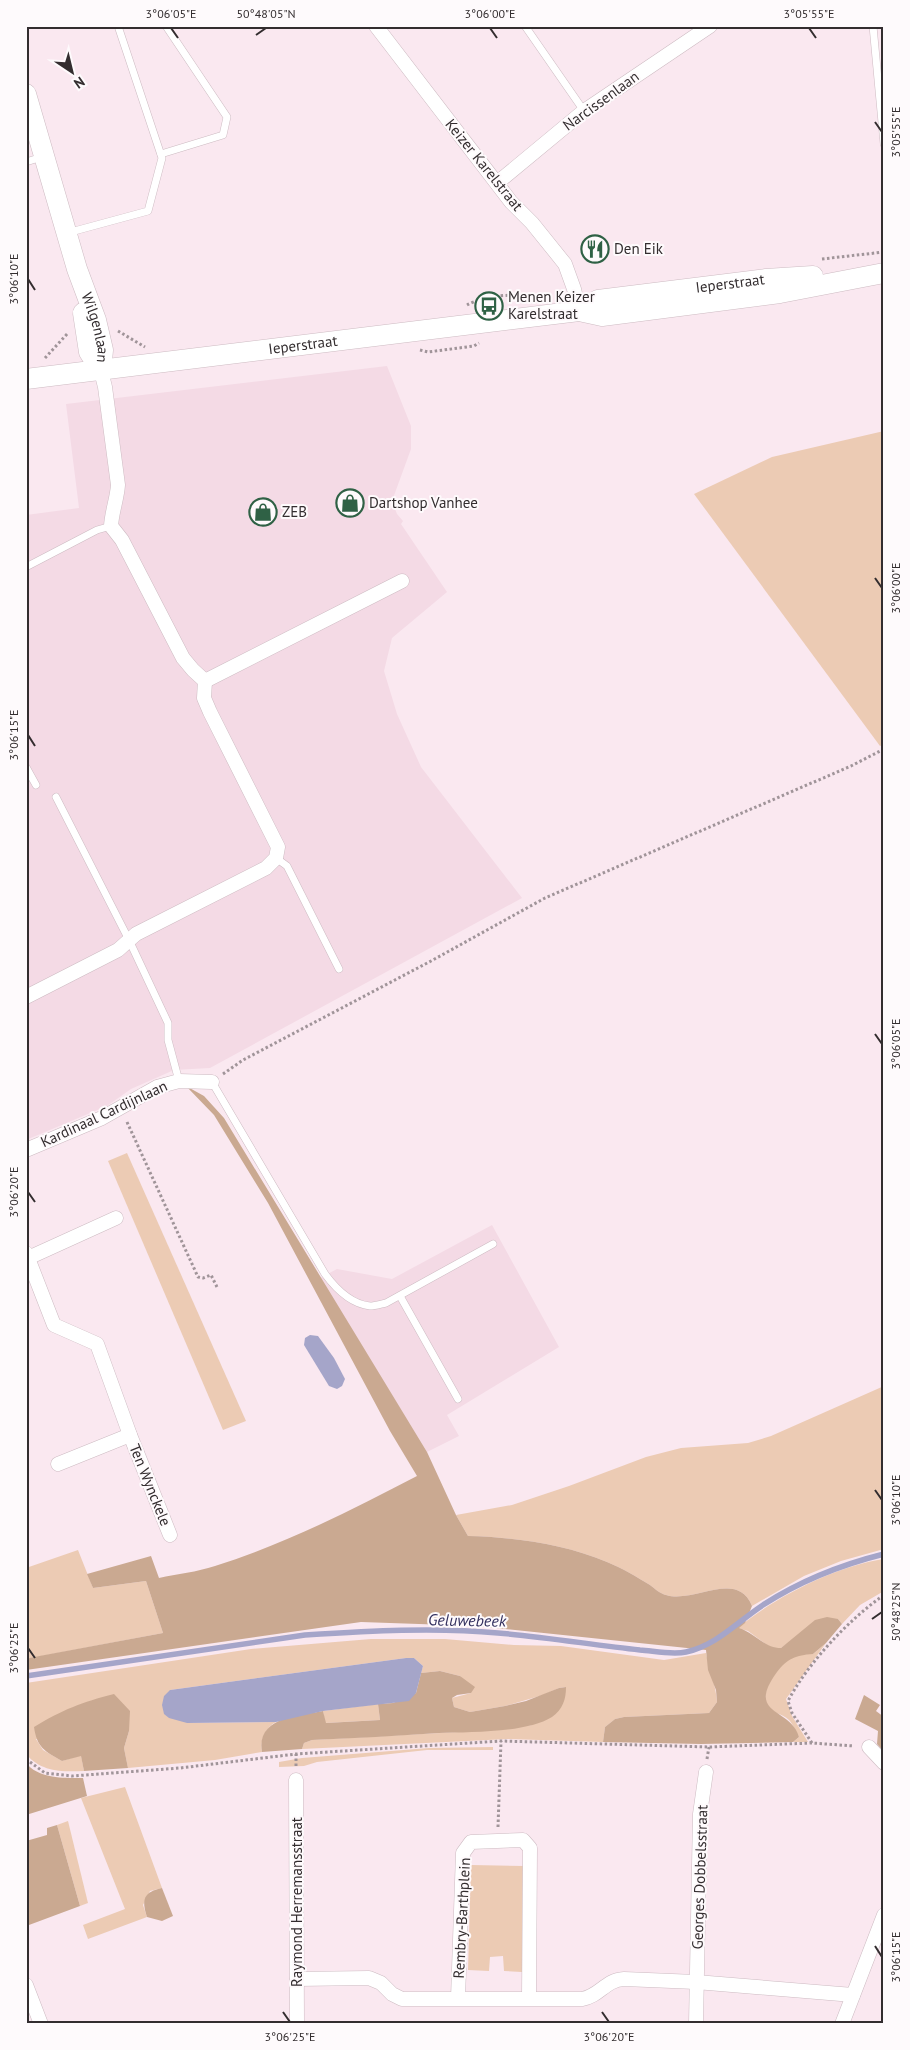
<svg xmlns="http://www.w3.org/2000/svg" width="910" height="2050" font-family="'PT Sans',sans-serif">
	<style>
		.built { fill: #f4dae5 }
		.green { fill: #eccbb4 }
		.forest { fill: #caa991 }
		.water { fill: #a5a5c9 }
		.lines { fill: none; stroke-linecap: round; stroke-linejoin: round }
		.stream { stroke: #a5a5c9; stroke-width: 5.5 }
		.lane-casing { stroke: #cdbbc2; stroke-width: 8 }
		.street-casing { stroke: #cdbbc2; stroke-width: 15 }
		.secondary-casing { stroke: #cdbbc2; stroke-width: 21 }
		.path { stroke: #a09499; stroke-width: 3; stroke-dasharray: 2.5 2.5; stroke-linecap: butt }
		.lane { stroke: #fff; stroke-width: 7 }
		.street { stroke: #fff; stroke-width: 14 }
		.secondary { stroke: #fff; stroke-width: 20 }
		.ticks { fill: none; stroke: #332d2f; stroke-width: 2 }
		.labels { text-anchor: middle; stroke-width: 4; stroke-linejoin: round; paint-order: stroke }
		.street-label { font-size: 15px; fill: #332d2f; stroke: #fefafc }
		.poi-label { font-size: 15px; fill: #332d2f; stroke: #fefafc; text-anchor: start }
		.water-label { font-size: 16px; font-style: italic; fill: #322f5e; stroke: #fefafc }
		.neatline { fill: none; stroke: #332d2f; stroke-width: 2 }
		.ticks-label { font-size: 12px; text-anchor: middle; fill: #332d2f }
	</style>
	<rect width="100%" height="100%" fill="#fae8f0"/>
	<g class="built">
		<polygon points="387,366 411,426 411,449 392,501 397,514 403,521 401,524 447,592 392,638 384,671 397,714 421,767 522,898 210,1068 174,1070 131,1089 107,1106 26,1140 26,515 79,508 66,404"/>
		<polygon points="492,1225 559,1347 447,1415 459,1436 427,1452 320,1278 337,1269 392,1279"/>
	</g>
	<g class="green">
		<polygon points="884,431 884,744 880,746 694,494 772,457"/>
		<polygon points="127,1153 246,1421 223,1430 108,1161"/>
		<path d="M884 1386V1549L841 1561 804 1576 752 1606C737 1569 694 1604 666 1595 661 1594 655 1589 650 1585 637 1577 622 1568 607 1562 565 1544 513 1537 468 1536L456 1515 512 1505 569 1486 646 1457 681 1448 748 1443 771 1436Z"/>
		<polygon points="78,1550 93,1588 146,1581 163,1633 26,1659 26,1568"/>
		<path d="M884 1559V1591L860 1605 842 1624 838 1619 794 1639 781 1648H771L748 1631 738 1628C775 1597 836 1566 884 1559Z"/>
		<path d="M371 1639H445L514 1645 561 1646 664 1660 706 1653C709 1670 716 1685 717 1702L709 1713 624 1717 615 1719 605 1727 603 1742 508 1739 302 1749 304 1743 312 1740 495 1730 532 1725 566 1687 559 1688 543 1695 505 1706 470 1712 454 1707 452 1698 471 1693 460 1676 440 1671 421 1673 423 1666 414 1658H406L170 1690 187 1723 276 1722C265 1728 260 1740 262 1752L215 1760 128 1768 124 1748 129 1731 36 1739 43 1750 62 1761 81 1755 84 1771C62 1772 41 1772 26 1754V1683L251 1649Z"/>
		<path d="M826 1643 786 1699 792 1716 808 1742H793L799 1737C796 1732 793 1724 789 1720 782 1713 772 1714 767 1704 760 1689 780 1663 793 1657 800 1654 806 1654 813 1654Z"/>
		<polygon points="378,1704 380,1720 325,1723 323,1711"/>
		<polygon points="493,1747 493,1750 427,1750 317,1762 304,1766 279,1767 279,1762 302,1758 429,1748"/>
		<polygon points="125,1787 162,1888 150,1891 143,1905 147,1917 88,1939 83,1925 125,1909 81,1798"/>
		<polygon points="68,1821 88,1903 80,1906 57,1825"/>
		<polygon points="471,1865 524,1866 522,1972 504,1971 503,1956 490,1957 489,1971 468,1970"/>
	</g>
	<g class="forest">
		<path d="M186 1086 204 1096 224 1118 427 1452 456 1515 468 1536C513 1537 565 1544 607 1562 622 1568 637 1577 650 1585 655 1589 661 1594 666 1595 694 1604 737 1569 752 1606L745 1623 739 1628C755 1633 764 1648 781 1648L815 1620 827 1617 838 1619 842 1624 826 1643 813 1654C796 1655 787 1659 777 1672 745 1716 791 1707 799 1737L793 1742 701 1744 603 1742 605 1727 615 1719 624 1717 709 1713 717 1702 716 1690 708 1670 706 1650 477 1626 361 1622 26 1670V1659L34 1657 163 1633 146 1581 93 1588 87 1574 151 1556 159 1578C177 1574 197 1572 215 1566 285 1544 352 1510 417 1476L390 1431 268 1203 214 1115Z"/>
		<path d="M440 1671 460 1676 475 1687 471 1693 457 1695 452 1698 454 1707 470 1712 505 1706 526 1701 559 1688 566 1687C566 1699 563 1709 552 1717 527 1733 469 1732 439 1733 397 1736 355 1738 312 1740L304 1743 302 1749 262 1752C256 1717 298 1716 323 1711L326 1723 380 1720 378 1704 393 1703 416 1693 421 1673Z"/>
		<path d="M114 1694 130 1711 129 1731 124 1748 128 1768 84 1771 81 1756 62 1761C45 1751 37 1748 34 1727 62 1710 82 1702 114 1694Z"/>
		<polygon points="864,1695 880,1705 876,1711 884,1717 884,1752 877,1744 878,1731 855,1719"/>
		<path d="M26 1763C39 1779 64 1778 83 1778L87 1796 26 1815Z"/>
		<polygon points="57,1825 80,1906 29,1925 26,1916 26,1841 47,1835 47,1828"/>
		<path d="M162 1888 173 1916 162 1921 147 1917C141 1899 144 1892 162 1888Z"/>
	</g>
	<g class="water">
		<polygon points="310,1335 318,1336 334,1358 345,1379 342,1386 337,1389 329,1386 304,1345 305,1338"/>
		<polygon points="406,1658 414,1658 423,1666 416,1693 409,1701 323,1711 276,1722 187,1723 169,1718 164,1714 162,1705 164,1696 170,1690"/>
	</g>
	<g class="lines">
		<path class="stream" d="M26 1676 305 1635C369 1631 434 1627 498 1633 546 1637 593 1645 640 1650 654 1651 672 1655 686 1652 717 1645 737 1622 763 1605 800 1581 840 1565 884 1554"/>
		<g class="lane-casing">
			<g id="lane">
				<polyline points="525,26 584,111"/>
				<polyline points="873,26 884,144"/>
				<polyline points="161,154 223,135 227,117 166,26"/>
				<polyline points="26,162 42,157"/>
				<polyline points="67,233 148,211 162,158 118,26"/>
				<polyline points="26,567 97,530 111,526"/>
				<polyline points="26,767 36,785"/>
				<polyline points="56,797 129,940 168,1023 168,1040 179,1081"/>
				<polyline points="276,858 287,866 339,969"/>
				<path d="M212 1082 325 1274C336 1289 351 1304 370 1306 375 1306 381 1304 386 1303L493 1244"/>
				<polyline points="400,1296 458,1399"/>
			</g>
		</g>
		<g class="street-casing">
			<g id="street">
				<polyline points="376,26 511,202 532,223 565,264 574,289 579,311"/>
				<polyline points="497,183 584,111 710,26"/>
				<polyline points="205,681 402,581"/>
				<path d="M26 997 118 950 136 934 266 868 276 858 278 847 210 712 204 698 205 681 193 670 183 658 122 540 111 526C112 511 117 499 118 485L105 387 101 371"/>
				<polyline points="26,1150 102,1118 157,1087 179,1081 212,1082"/>
				<polyline points="26,1253 54,1325 97,1344 130,1435 170,1535"/>
				<polyline points="28,1258 116,1218"/>
				<polyline points="58,1464 130,1435"/>
				<polyline points="869,1747 884,1763"/>
				<polyline points="296,1780 297,2024"/>
				<path d="M297 1979 369 1978 381 1983 392 1994 402 1999H582C600 1996 605 1980 624 1979L696 1982 853 1995"/>
				<polyline points="26,1985 41,2024"/>
				<polyline points="458,1998 463,1853 471,1842 523,1840 530,1848 529,1998"/>
				<polyline points="696,2024 700,1814 706,1772"/>
				<polyline points="842,2024 884,1915"/>
			</g>
		</g>
		<g class="secondary-casing">
			<g id="secondary">
				<path id="s1" d="M26 94 77 269 96 320 103 350 101 371"/>
				<path id="s2" d="M579 311 598 300 766 279 813 276"/>
				<polyline points="83,313 89,352 101,371"/>
				<path id="s3" d="M26 379 579 311 602 316 780 293 884 273"/>
			</g>
		</g>
		<g class="path">
			<polyline points="822,259 884,252"/>
			<path d="M467 305C481 297 512 292 527 298"/>
			<polyline points="118,331 145,347"/>
			<polyline points="420,350 428,352 474,346 479,343"/>
			<polyline points="45,358 68,333"/>
			<polyline points="223,1074 243,1060 431,961 545,898 851,766 884,749"/>
			<polyline points="127,1122 198,1277 203,1278 211,1275 218,1289"/>
			<path d="M812 1743 792 1713 788 1701C808 1663 848 1620 884 1595"/>
			<polyline points="26,1759 45,1773 72,1776 180,1768 296,1754 501,1741 709,1747 812,1743 854,1746"/>
			<polyline points="707,1759 709,1747"/>
			<polyline points="296,1766 296,1754"/>
			<polyline points="498,1827 501,1741"/>
		</g>
		<use href="#lane" class="lane"/>
		<use href="#street" class="street"/>
		<use href="#secondary" class="secondary"/>
	</g>
	<path class="ticks" d="M171 28 178 38M490 28 497 38M809 28 816 38M256 35 266 28M875 122 882 132M28 279 35 290M875 578 882 588M28 735 35 746M875 1034 882 1044M28 1192 35 1202M875 1490 882 1500M872 1619 882 1612M28 1648 35 1658M875 1946 882 1957M283 2012 290 2022M602 2012 609 2022"/>
	<defs>
		<g id="restaurant-ring" transform="scale(1.4375)"><circle r="9.5" fill="#fefafc" stroke="#2f6145" stroke-width="1.5"/><path d="M-5-6h1v4h1v-4h1v4h1v-4h1v5L-1.5 .5V6h-2V.5L-5-1ZM5-6V6H3V1.5H1.5Q1.5-4 5-6Z" fill="#2f6145"/></g>
		<g id="bus-ring" transform="scale(1.4375)"><circle r="9.5" fill="#fefafc" stroke="#2f6145" stroke-width="1.5"/><path d="M-5-6H5V4H4V6H2V4H-2V6H-4V4H-5ZM-3.5-4V0h7V-4ZM-3.5 1.2v1.5H-2V1.2ZM2 1.2v1.5H3.5V1.2Z" fill="#2f6145"/></g>
		<g id="shop-ring" transform="scale(1.4375)"><circle r="9.5" fill="#fefafc" stroke="#2f6145" stroke-width="1.5"/><path d="M-5-2.5h2.3a2.7 3.5 0 0 1 5.4 0H5L5.5 6h-11ZM-1.5-2.5h3a1.5 2.3 0 0 0-3 0Z" fill="#2f6145"/></g>
	</defs>
	<g fill-rule="evenodd">
		<use href="#restaurant-ring" x="595" y="249"/>
		<use href="#bus-ring" x="489" y="306"/>
		<use href="#shop-ring" x="350" y="503"/>
		<use href="#shop-ring" x="263" y="512"/>
	</g>
	<g class="labels">
		<g class="street-label">
			<text transform="translate(601 101) rotate(-36)" y="5">Narcissenlaan</text>
			<text transform="translate(484 165) rotate(51)" y="5">Keizer Karelstraat</text>
			<text dy="5" stroke="none"><textPath href="#s2" startOffset="155">Ieperstraat</textPath></text>
			<text dy="5" stroke="none"><textPath href="#s1" startOffset="244">Wilgenlaan</textPath></text>
			<text dy="5" stroke="none"><textPath href="#s3" startOffset="279">Ieperstraat</textPath></text>
			<text transform="translate(104 1114) rotate(-25)" y="5">Kardinaal Cardijnlaan</text>
			<text transform="translate(150 1485) rotate(68)" y="5">Ten Wynckele</text>
			<text transform="translate(700 1877) rotate(-88)" y="5">Georges Dobbelsstraat</text>
			<text transform="translate(297 1902) rotate(-90)" y="5">Raymond Herremansstraat</text>
			<text transform="translate(462 1918) rotate(-87)" y="5">Rembry-Barthplein</text>
		</g>
		<g class="poi-label">
			<text x="614" y="254">Den Eik</text>
			<text x="508" y="302">Menen Keizer<tspan x="508" dy="17">Karelstraat</tspan></text>
			<text x="369" y="508">Dartshop Vanhee</text>
			<text x="282" y="517">ZEB</text>
		</g>
		<g class="water-label">
			<text transform="translate(467 1620) rotate(1)" y="6">Geluwebeek</text>
		</g>
	</g>
	<rect width="910" height="2050" fill="none" stroke="#fefafc" stroke-width="55"/>
	<g transform="translate(72 72) rotate(145)" stroke="#fefafc" stroke-width="4" paint-order="stroke">
	<path d="M0-4L9 19L0 12L-9 19Z" fill="#332d2f"/>
	<text y="-8" font-size="14" font-weight="bold" text-anchor="middle" fill="#332d2f">N</text>
	</g>
	<rect x="28" y="28" width="854" height="1994" class="neatline"/>
	<g class="ticks-label">
		<text x="171" y="18">3°06'05"E</text>
		<text x="266" y="18">50°48'05"N</text>
		<text x="490" y="18">3°06'00"E</text>
		<text x="809" y="18">3°05'55"E</text>
		<text transform="translate(896 132) rotate(-90)" y="4">3°05'55"E</text>
		<text transform="translate(14 279) rotate(-90)" y="4">3°06'10"E</text>
		<text transform="translate(896 588) rotate(-90)" y="4">3°06'00"E</text>
		<text transform="translate(14 735) rotate(-90)" y="4">3°06'15"E</text>
		<text transform="translate(896 1044) rotate(-90)" y="4">3°06'05"E</text>
		<text transform="translate(14 1192) rotate(-90)" y="4">3°06'20"E</text>
		<text transform="translate(896 1500) rotate(-90)" y="4">3°06'10"E</text>
		<text transform="translate(896 1612) rotate(-90)" y="4">50°48'25"N</text>
		<text transform="translate(14 1648) rotate(-90)" y="4">3°06'25"E</text>
		<text transform="translate(896 1957) rotate(-90)" y="4">3°06'15"E</text>
		<text x="290" y="2041">3°06'25"E</text>
		<text x="609" y="2041">3°06'20"E</text>
	</g>
</svg>
